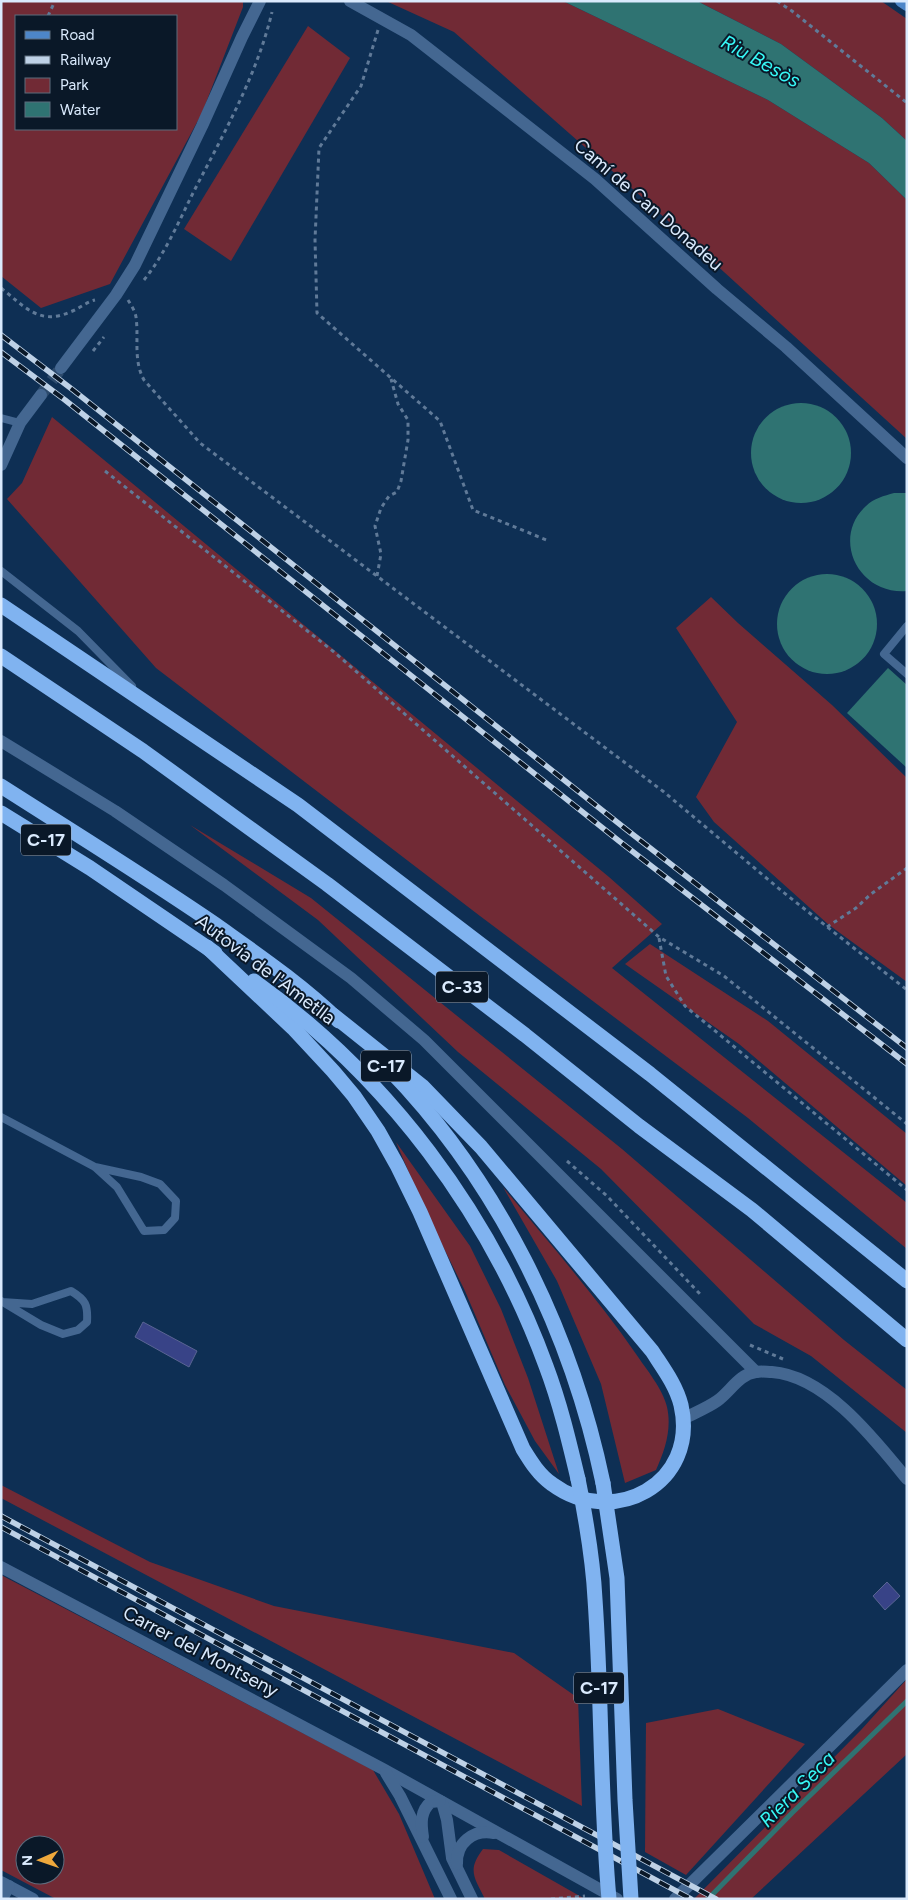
<svg xmlns="http://www.w3.org/2000/svg" width="908" height="1900" font-family="Figtree,sans-serif">
	<style>
		.green { fill: #712a35; fill-rule: evenodd }
		.water { fill: #2f7372 }
		.lines { fill: none; stroke-linecap: round; stroke-linejoin: round }
		.stream { stroke: #2f7372; stroke-width: 5 }
		.building { fill: #384387; stroke: #596493 }
		.street-tunnel { stroke: #2d4b6d; stroke-width: 12; stroke-dasharray: 12 6; stroke-linecap: butt }
		.path { stroke: #607a98; stroke-width: 3; stroke-dasharray: 4 4; stroke-linecap: butt }
		.lane { stroke: #446791; stroke-width: 8 }
		.street { stroke: #446791; stroke-width: 12 }
		.secondary { stroke: #4d86c8; stroke-width: 12 }
		.highway { stroke: #80b3f0; stroke-width: 15 }
		.rail-casing { stroke: #bed1e6; stroke-width: 5.5 }
		.rail { stroke: #0a1828; stroke-width: 4; stroke-dasharray: 11; stroke-linecap: butt }
		.highway-bridge { stroke: #80b3f0; stroke-width: 15 }
		.labels { text-anchor: middle; stroke-width: 4; stroke-linejoin: round; paint-order: stroke }
		.shield { fill: #0a1828; stroke: #9cabbd; stroke-width: 1 }
		.shield-label { font-size: 18px; font-weight: bold; fill: #daeafd }
		.street-label { font-size: 19px; fill: #daeafd; stroke: #0a1828 }
		.water-label { font-size: 20px; font-style: italic; fill: #37f8f6; stroke: #0a1828 }
	</style>
	<rect width="100%" height="100%" fill="#0e2f54"/>
	<g class="green">
		<path d="M1 1H243V7L202 113 110 284 41 308 1 276ZM16 16H176V129H16Z"/>
		<polygon points="386,1 563,1 768,100 869,163 907,200 907,439 644,199 454,32"/>
		<polygon points="697,1 881,1 907,19 907,141 882,118 781,44"/>
		<polygon points="308,26 350,58 231,261 184,229"/>
		<polygon points="52,417 609,877 662,924 612,968 907,1203 907,1249 748,1118 480,916 156,668 7,499 22,483"/>
		<polygon points="711,597 738,623 832,705 907,778 907,982 829,925 714,822 696,797 737,722 676,628"/>
		<polygon points="190,825 311,898 622,1149 844,1340 907,1390 907,1433 811,1356 754,1324 601,1169 458,1052 318,920"/>
		<polygon points="650,944 768,1021 907,1134 907,1186 739,1044 625,964"/>
		<polygon points="396,1142 470,1246 501,1309 528,1378 559,1474 535,1441 505,1385 465,1291 423,1206"/>
		<path d="M503 1187C548 1242 596 1296 636 1354 646 1369 663 1389 667 1407 672 1429 665 1450 656 1470L625 1483 601 1384 557 1281Z"/>
		<polygon points="1,1485 150,1562 274,1606 514,1653 578,1698 582,1806 1,1498"/>
		<path d="M1 1575 373 1770 399 1814 435 1899H56L1 1870ZM25 1845H55V1875H25Z"/>
		<polygon points="907,1679 907,1754 751,1899 694,1899 861,1730"/>
		<polygon points="718,1709 805,1744 686,1875 645,1852 646,1723"/>
		<path d="M483 1849 499 1850 585 1899H485C474 1877 467 1870 483 1849Z"/>
	</g>
	<g class="water">
		<polygon points="563,1 697,1 781,44 882,118 907,141 907,200 869,163 768,100"/>
		<circle cx="801" cy="453" r="50"/>
		<path d="M894 493H907V591C858 595 831 538 866 506 874 498 884 496 894 493Z"/>
		<circle cx="827" cy="624" r="50"/>
		<polygon points="888,668 907,685 907,768 847,713"/>
	</g>
	<g class="lines">
		<polyline class="stream" points="708,1899 792,1813 907,1701"/>
	</g>
	<g class="building">
		<polygon points="143,1322 197,1351 189,1367 135,1337"/>
		<polygon points="887,1582 900,1596 885,1610 873,1596"/>
	</g>
	<g class="lines">
		<polyline class="street-tunnel" points="41,395 61,368"/>
		<g class="path">
			<polyline points="777,1 792,11 907,103"/>
			<polyline points="48,16 55,1"/>
			<polyline points="378,30 361,86 319,148 315,240 317,313 440,421 473,510 549,541"/>
			<path d="M144 280C165 254 179 221 194 191 224 133 257 75 272 12"/>
			<path d="M1 288C24 306 39 326 70 312 79 309 86 302 95 300"/>
			<path d="M128 300C131 305 135 311 136 317 139 339 133 360 144 380L200 443 664 792 783 892 907 990"/>
			<polyline points="93,351 104,337"/>
			<polyline points="105,471 334,652 659,937 724,976 907,1124"/>
			<polyline points="377,576 381,554 375,526 381,508 389,496 397,492 401,481 408,440 408,420 398,404 391,379"/>
			<polyline points="827,927 856,908 871,894 907,868"/>
			<polyline points="659,938 666,976 685,1006 907,1190"/>
			<polyline points="567,1161 607,1196 700,1294"/>
			<polyline points="750,1345 783,1359"/>
			<polyline points="551,1899 585,1896"/>
		</g>
		<g class="lane">
			<polyline points="1,418 20,423"/>
			<polyline points="1,571 78,631 132,686"/>
			<polyline points="907,626 884,654 907,674"/>
			<polyline points="1,1117 95,1167 117,1187 144,1231 164,1230 175,1218 176,1201 160,1184 141,1177 95,1167"/>
			<path d="M1 1301 41 1325 63 1334 78 1330 87 1322C88 1305 86 1300 71 1291L32 1304 2 1302"/>
		</g>
		<g class="street">
			<polyline points="350,1 411,35 595,179 717,289 786,347 907,458"/>
			<polyline points="61,368 116,295 135,265 202,126 242,37 260,1"/>
			<polyline points="1,465 20,423 41,395"/>
			<polyline points="1,741 115,811 224,885 351,978 424,1040 756,1372"/>
			<path d="M683 1419C694 1413 707 1408 717 1401 730 1392 739 1374 756 1372 761 1371 767 1372 772 1372 826 1376 875 1440 907 1479"/>
			<polyline points="1,1567 383,1769 617,1899"/>
			<polyline points="386,1773 400,1796 451,1899"/>
			<polyline points="442,1802 447,1820 452,1858 472,1899"/>
			<path d="M423 1837C421 1824 420 1811 431 1802L440 1801"/>
			<path d="M457 1864C456 1843 473 1829 494 1833"/>
			<polyline points="1,1882 33,1899"/>
			<polyline points="2,1899 9,1886"/>
			<polyline points="675,1899 907,1670"/>
		</g>
		<polyline class="secondary" points="901,1 907,5"/>
		<g class="highway">
			<polyline points="1,605 298,805 650,1074 907,1281"/>
			<polyline points="1,656 143,751 327,884 525,1035 639,1126 752,1210 907,1340"/>
			<path d="M1 786C73 832 146 877 216 925 258 955 302 985 339 1021"/>
			<polyline points="1,813 90,868 215,953"/>
			<path d="M207 947 293 1028 333 1071 354 1096 378 1131 397 1165 420 1212 523 1449C531 1462 539 1475 552 1484 613 1529 699 1484 681 1405 676 1385 663 1368 652 1351L481 1147 422 1086 333 1015"/>
			<path d="M254 981C387 1076 490 1213 546 1366 560 1403 569 1441 578 1479"/>
			<path d="M388 1068C498 1181 571 1330 603 1483"/>
		</g>
		<g class="rail-casing">
			<g id="rail">
				<polyline points="1,335 73,390 627,830 907,1048"/>
				<polyline points="1,352 65,400 619,841 907,1064"/>
				<polyline points="1,1516 716,1899"/>
				<polyline points="1,1527 691,1899"/>
			</g>
		</g>
		<use href="#rail" class="rail"/>
		<g class="highway-bridge">
			<path d="M578 1479C586 1519 593 1559 595 1599 602 1699 600 1799 609 1899"/>
			<polyline points="603,1483 617,1578 625,1800 631,1899"/>
		</g>
	</g>
	<g class="labels">
		<g class="shield">
			<rect x="21" y="824.5" width="50" height="31" rx="4"/>
			<rect x="436" y="971.5" width="52" height="31" rx="4"/>
			<rect x="361" y="1050.5" width="50" height="31" rx="4"/>
			<rect x="574" y="1672.5" width="50" height="31" rx="4"/>
		</g>
		<g class="shield-label">
			<text x="46" y="846">C-17</text>
			<text x="462" y="993">C-33</text>
			<text x="386" y="1072">C-17</text>
			<text x="599" y="1694">C-17</text>
		</g>
		<g class="street-label">
			<text transform="translate(649 204) rotate(41)" y="7">Camí de Can Donadeu</text>
			<text transform="translate(266 969) rotate(37)" y="7">Autovia de l'Ametlla</text>
			<text transform="translate(201 1651) rotate(28)" y="7">Carrer del Montseny</text>
		</g>
		<g class="water-label">
			<text transform="translate(761 61) rotate(29)" y="7">Riu Besòs</text>
			<text transform="translate(797 1789) rotate(-45)" y="7">Riera Seca</text>
		</g>
	</g>
	<rect width="908" height="1900" fill="none" stroke="#daeafd" stroke-width="5"/>
	<rect x="15" y="15" width="162" height="115" fill="#0a1828" stroke="#5d6c7d"/>
	<rect x="25" y="31" width="25" height="8" fill="#4d86c8" stroke="#5d6c7d"/>
	<text x="60" y="40" font-size="15" fill="#daeafd">Road</text>
	<rect x="25" y="56" width="25" height="8" fill="#bed1e6" stroke="#5d6c7d"/>
	<text x="60" y="65" font-size="15" fill="#daeafd">Railway</text>
	<rect x="25" y="78" width="25" height="15" fill="#712a35" stroke="#5d6c7d"/>
	<text x="60" y="90" font-size="15" fill="#daeafd">Park</text>
	<rect x="25" y="102" width="25" height="15" fill="#2f7372" stroke="#5d6c7d"/>
	<text x="60" y="115" font-size="15" fill="#daeafd">Water</text>
	<g transform="translate(40 1860) rotate(268)"><circle r="24" fill="#0a1828" stroke="#5d6c7d"/>
	<path d="M0-4L9 19L0 12L-9 19Z" fill="#eea83c"/>
	<text y="-8" font-size="14" font-weight="bold" text-anchor="middle" fill="#daeafd">N</text>
	</g>
</svg>
